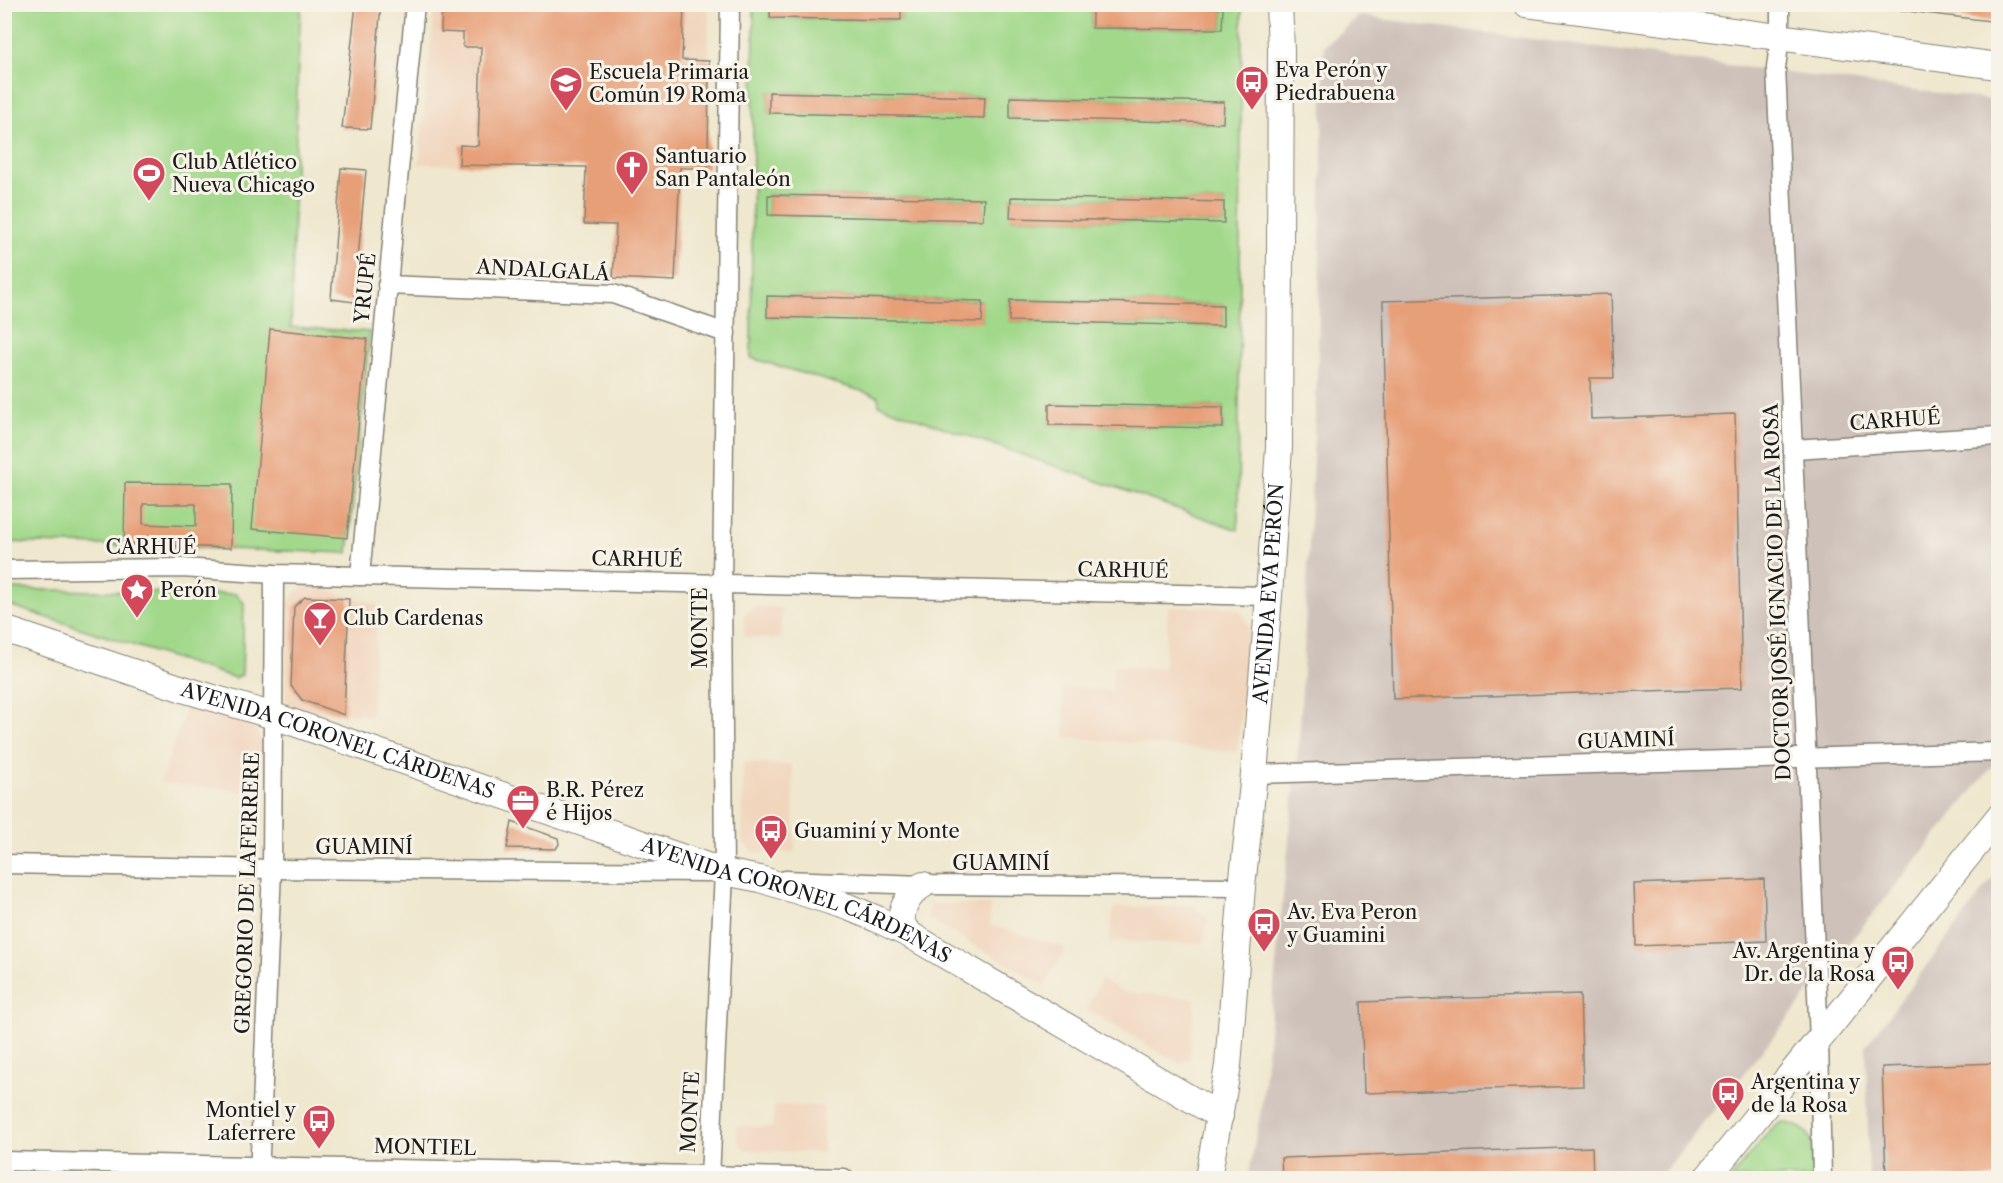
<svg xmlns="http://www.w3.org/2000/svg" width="2003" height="1183" font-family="'Libre Caslon Text',serif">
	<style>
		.built { fill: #f1d5bd }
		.industrial { fill: #cec1ba }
		.green { fill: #a1d88a; stroke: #5e7a53; stroke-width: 1.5; fill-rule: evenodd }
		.building { fill: #e79f78; fill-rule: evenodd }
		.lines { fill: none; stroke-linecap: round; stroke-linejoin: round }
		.street-casing { stroke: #868275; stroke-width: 21 }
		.secondary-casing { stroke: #868275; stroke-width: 28 }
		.street { stroke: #fff; stroke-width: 18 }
		.secondary { stroke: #fff; stroke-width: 26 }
		.labels { text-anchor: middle; stroke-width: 6; stroke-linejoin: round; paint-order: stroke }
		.poi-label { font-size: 20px; fill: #1c1c1c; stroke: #f7f3e8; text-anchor: start }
		.street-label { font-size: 20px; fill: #1c1c1c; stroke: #f7f3e8 }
	</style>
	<rect width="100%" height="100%" fill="#f7f3e8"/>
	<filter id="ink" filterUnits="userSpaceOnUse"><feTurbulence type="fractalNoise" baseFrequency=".0167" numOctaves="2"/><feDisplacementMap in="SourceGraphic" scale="12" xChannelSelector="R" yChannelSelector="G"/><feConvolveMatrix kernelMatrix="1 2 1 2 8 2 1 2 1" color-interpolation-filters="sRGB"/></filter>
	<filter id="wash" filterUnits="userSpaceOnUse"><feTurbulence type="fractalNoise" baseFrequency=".008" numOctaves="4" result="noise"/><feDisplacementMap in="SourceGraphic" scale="24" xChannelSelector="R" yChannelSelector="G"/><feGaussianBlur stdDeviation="1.35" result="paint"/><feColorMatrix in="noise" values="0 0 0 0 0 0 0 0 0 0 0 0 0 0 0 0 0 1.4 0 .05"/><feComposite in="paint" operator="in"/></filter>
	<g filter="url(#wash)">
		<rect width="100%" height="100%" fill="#efe7ce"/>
		<g class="built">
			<polygon points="435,5 709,5 708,168 419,164"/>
			<polygon points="310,585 378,605 371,715 294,709 285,701 288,604 297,591"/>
			<polygon points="755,606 782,608 780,639 744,637 744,615"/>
			<polygon points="1168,607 1229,607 1238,610 1244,616 1249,626 1250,635 1237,752 1065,737 1063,687 1111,691 1114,666 1164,669"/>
			<polygon points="187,704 250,725 255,729 263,745 262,793 161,783"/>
			<polygon points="743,763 792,765 795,852 754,853 742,841"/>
			<polygon points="929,904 990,905 990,925 1066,948 1045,985 928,919"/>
			<polygon points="1194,906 1207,918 1204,944 1109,941 1114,907"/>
			<polygon points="1101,980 1124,992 1195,999 1189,1058 1179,1063 1086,1009"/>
			<polygon points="774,1105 823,1106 823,1153 745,1150 738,1141 736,1126 773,1127"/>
		</g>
		<g class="industrial">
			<polygon points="1359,16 1998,101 1998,759 1659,1178 1248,1178 1261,1110 1300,732 1318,354 1324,46"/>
			<polygon points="1998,871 1998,1178 1869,1178 1866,1046"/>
		</g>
		<g class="green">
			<path d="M901 4 1242 5 1238 530 879 405 878 396 751 358 754 5H770V18L901 20ZM1092 7 1223 9 1222 29 1092 28ZM769 92 984 97V117L769 113ZM1010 97 1223 102V123L1010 118ZM768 195 983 199V220L768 215ZM1011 197 1224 202V223L1011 218ZM767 296 982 301V321L767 317ZM1010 300 1223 305V326L1010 321ZM1050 404 1223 407V428L1049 425Z"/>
			<polygon points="5,5 301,6 297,87 291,327 370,332 348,553 5,542"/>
			<polygon points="5,589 236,594 244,603 242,675 235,678 5,604"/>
			<path d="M1782 1122C1819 1128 1812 1148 1813 1178H1731L1770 1130Z"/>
		</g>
		<g id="blocks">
			<g class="building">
				<polygon points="356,4 381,4 370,129 342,128"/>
				<polygon points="442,4 635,6 635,4 684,4 682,60 709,61 708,168 680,168 675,281 613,278 616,225 584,224 586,167 459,165 460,145 478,146 481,47 463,47 463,33 441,32"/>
				<polygon points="770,4 901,4 901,20 770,18"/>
				<polygon points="1867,4 1998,4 1998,22 1867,6"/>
				<polygon points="1092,7 1223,8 1222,29 1092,28"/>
				<polygon points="769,92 985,97 984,118 769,113"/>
				<polygon points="1010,97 1224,102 1223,123 1010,118"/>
				<polygon points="341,168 366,170 354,302 331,299"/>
				<polygon points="768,195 984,199 983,220 768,215"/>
				<polygon points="1011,197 1224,202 1224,223 1010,218"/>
				<polygon points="1611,294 1614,378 1590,378 1591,419 1735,414 1742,688 1393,699 1383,301"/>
				<polygon points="767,296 983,301 982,322 767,317"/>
				<polygon points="1010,300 1223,305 1223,326 1009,321"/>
				<polygon points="270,329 367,339 347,538 252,529"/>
				<polygon points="1049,404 1223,407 1223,428 1049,425"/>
				<path d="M125 483 232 484 231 548 124 544ZM143 504H196V526L143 524Z"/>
				<polygon points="305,597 349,599 344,715 302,700 291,686 294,607"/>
				<polygon points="512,822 558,838 559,844 556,849 507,848"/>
				<polygon points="1764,879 1766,941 1636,946 1634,884"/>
				<polygon points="1580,994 1583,1086 1364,1093 1361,1002"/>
				<polygon points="1998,1063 1998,1178 1886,1178 1882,1067"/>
				<polygon points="1592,1147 1593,1178 1282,1178 1281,1158"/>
			</g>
		</g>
	</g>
	<g filter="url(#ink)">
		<use href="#blocks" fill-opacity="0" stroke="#868275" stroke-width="1.5"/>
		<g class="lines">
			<g class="street-casing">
				<g id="street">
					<polyline points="1780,4 1780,37 1776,68 1819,1040 1822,1178"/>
					<polyline points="387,285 613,294 726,333"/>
					<polyline points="1794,449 1998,436"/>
					<polyline points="4,570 182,568 274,574 360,576 1269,596"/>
					<polyline points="360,576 415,4"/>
					<polyline points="1254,774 1998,752"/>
					<polyline points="4,864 272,869 708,872"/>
					<polyline points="785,880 923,885 1242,887"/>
					<polyline points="4,1161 844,1178"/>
					<polyline points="259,1177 272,869 274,574"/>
					<polyline points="710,1178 724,872 722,583 730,4"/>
				</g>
			</g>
			<g class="secondary-casing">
				<g id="secondary">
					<polyline points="1527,4 1998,66"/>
					<path id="s1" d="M4 629 183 689 274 716 724 872 760 879 848 907 877 919 912 936 1220 1116"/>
					<path d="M912 936C910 934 907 932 905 929 895 914 910 892 923 885"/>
					<path id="s2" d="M1208 1178 1228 1066 1242 887 1254 774 1269 596 1279 447 1281 50 1279 4"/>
					<polyline points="1707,1178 1998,818"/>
				</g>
			</g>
			<use href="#street" class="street"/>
			<use href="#secondary" class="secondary"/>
		</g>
	</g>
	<defs>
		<g id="bus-pin" transform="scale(1.725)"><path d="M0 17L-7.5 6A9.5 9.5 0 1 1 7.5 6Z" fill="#d1495b" stroke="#f7f3e8"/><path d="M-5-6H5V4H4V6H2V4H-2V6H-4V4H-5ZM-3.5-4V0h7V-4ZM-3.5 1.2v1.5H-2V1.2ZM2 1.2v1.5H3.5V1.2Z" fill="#fff"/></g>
		<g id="school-pin" transform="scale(1.725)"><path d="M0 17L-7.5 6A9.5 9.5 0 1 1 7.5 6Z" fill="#d1495b" stroke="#f7f3e8"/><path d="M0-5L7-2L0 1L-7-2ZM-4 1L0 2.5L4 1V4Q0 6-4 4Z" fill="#fff"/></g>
		<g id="church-pin" transform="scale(1.725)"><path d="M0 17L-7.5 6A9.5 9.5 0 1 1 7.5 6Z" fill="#d1495b" stroke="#f7f3e8"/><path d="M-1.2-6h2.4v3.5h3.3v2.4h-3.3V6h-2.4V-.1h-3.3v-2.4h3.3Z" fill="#fff"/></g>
		<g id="stadium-pin" transform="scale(1.725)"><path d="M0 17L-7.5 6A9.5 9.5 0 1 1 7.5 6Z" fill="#d1495b" stroke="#f7f3e8"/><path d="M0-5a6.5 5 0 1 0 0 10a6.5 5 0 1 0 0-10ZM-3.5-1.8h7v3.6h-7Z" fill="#fff"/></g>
		<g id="sight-pin" transform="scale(1.725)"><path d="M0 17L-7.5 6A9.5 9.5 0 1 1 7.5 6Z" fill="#d1495b" stroke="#f7f3e8"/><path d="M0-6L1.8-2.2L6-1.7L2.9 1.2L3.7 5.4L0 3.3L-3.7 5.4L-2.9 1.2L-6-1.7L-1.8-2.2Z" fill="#fff"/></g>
		<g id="bar-pin" transform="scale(1.725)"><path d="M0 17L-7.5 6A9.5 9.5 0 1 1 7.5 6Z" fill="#d1495b" stroke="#f7f3e8"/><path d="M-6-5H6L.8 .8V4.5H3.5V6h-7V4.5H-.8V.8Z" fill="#fff"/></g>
		<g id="office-pin" transform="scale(1.725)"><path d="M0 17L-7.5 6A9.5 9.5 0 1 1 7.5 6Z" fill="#d1495b" stroke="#f7f3e8"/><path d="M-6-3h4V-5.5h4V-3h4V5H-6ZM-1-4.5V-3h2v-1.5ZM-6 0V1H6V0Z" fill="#fff"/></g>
	</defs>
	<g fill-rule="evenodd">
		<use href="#bus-pin" x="1252" y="82"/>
		<use href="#school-pin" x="566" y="83"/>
		<use href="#church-pin" x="632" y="167"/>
		<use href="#stadium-pin" x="149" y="173"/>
		<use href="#sight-pin" x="137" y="590"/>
		<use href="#bar-pin" x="320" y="618"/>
		<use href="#office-pin" x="523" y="801"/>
		<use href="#bus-pin" x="771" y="831"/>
		<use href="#bus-pin" x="1264" y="924"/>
		<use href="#bus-pin" x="1898" y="962"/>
		<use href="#bus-pin" x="1728" y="1093"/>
		<use href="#bus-pin" x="319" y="1121"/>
	</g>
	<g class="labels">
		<g class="poi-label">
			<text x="1275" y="77">Eva Perón y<tspan x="1275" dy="23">Piedrabuena</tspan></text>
			<text x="589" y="79">Escuela Primaria<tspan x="589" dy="23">Común 19 Roma</tspan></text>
			<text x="655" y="163">Santuario<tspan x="655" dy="23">San Pantaleón</tspan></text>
			<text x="172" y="169">Club Atlético<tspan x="172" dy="23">Nueva Chicago</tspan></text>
			<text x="160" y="597">Perón</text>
			<text x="343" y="625">Club Cardenas</text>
			<text x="546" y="797">B.R. Pérez<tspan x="546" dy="23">é Hijos</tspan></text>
			<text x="794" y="838">Guaminí y Monte</text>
			<text x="1287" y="919">Av. Eva Peron<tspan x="1287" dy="23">y Guamini</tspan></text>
			<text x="1875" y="958" text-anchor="end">Av. Argentina y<tspan x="1875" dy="23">Dr. de la Rosa</tspan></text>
			<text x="1751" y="1089">Argentina y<tspan x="1751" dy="23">de la Rosa</tspan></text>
			<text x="296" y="1117" text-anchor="end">Montiel y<tspan x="296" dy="23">Laferrere</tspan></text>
		</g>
		<g class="street-label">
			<text transform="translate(543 270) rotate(3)" y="7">ANDALGALÁ</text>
			<text transform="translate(365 288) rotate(-84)" y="7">YRUPÉ</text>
			<text transform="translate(1895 420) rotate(-4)" y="7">CARHUÉ</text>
			<text x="151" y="554">CARHUÉ</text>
			<text transform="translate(637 559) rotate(1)" y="7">CARHUÉ</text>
			<text transform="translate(1123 570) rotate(1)" y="7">CARHUÉ</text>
			<text transform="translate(1777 592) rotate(-92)" y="7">DOCTOR JOSÉ IGNACIO DE LA ROSA</text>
			<text dy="7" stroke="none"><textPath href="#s2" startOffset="588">AVENIDA EVA PERÓN</textPath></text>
			<text transform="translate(700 628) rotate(-90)" y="7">MONTE</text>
			<text transform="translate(1626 740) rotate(-2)" y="7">GUAMINÍ</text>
			<text dy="7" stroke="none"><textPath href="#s1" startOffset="352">AVENIDA CORONEL CÁRDENAS</textPath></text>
			<text x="364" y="854">GUAMINÍ</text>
			<text x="1001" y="870">GUAMINÍ</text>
			<text transform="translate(247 893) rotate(-88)" y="7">GREGORIO DE LAFERRERE</text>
			<text dy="7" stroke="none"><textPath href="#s1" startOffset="838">AVENIDA CORONEL CÁRDENAS</textPath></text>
			<text transform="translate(690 1112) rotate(-87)" y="7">MONTE</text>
			<text transform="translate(425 1147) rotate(1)" y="7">MONTIEL</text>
		</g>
	</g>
	<rect width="2003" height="1183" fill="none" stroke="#f7f3e8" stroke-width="24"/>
</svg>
